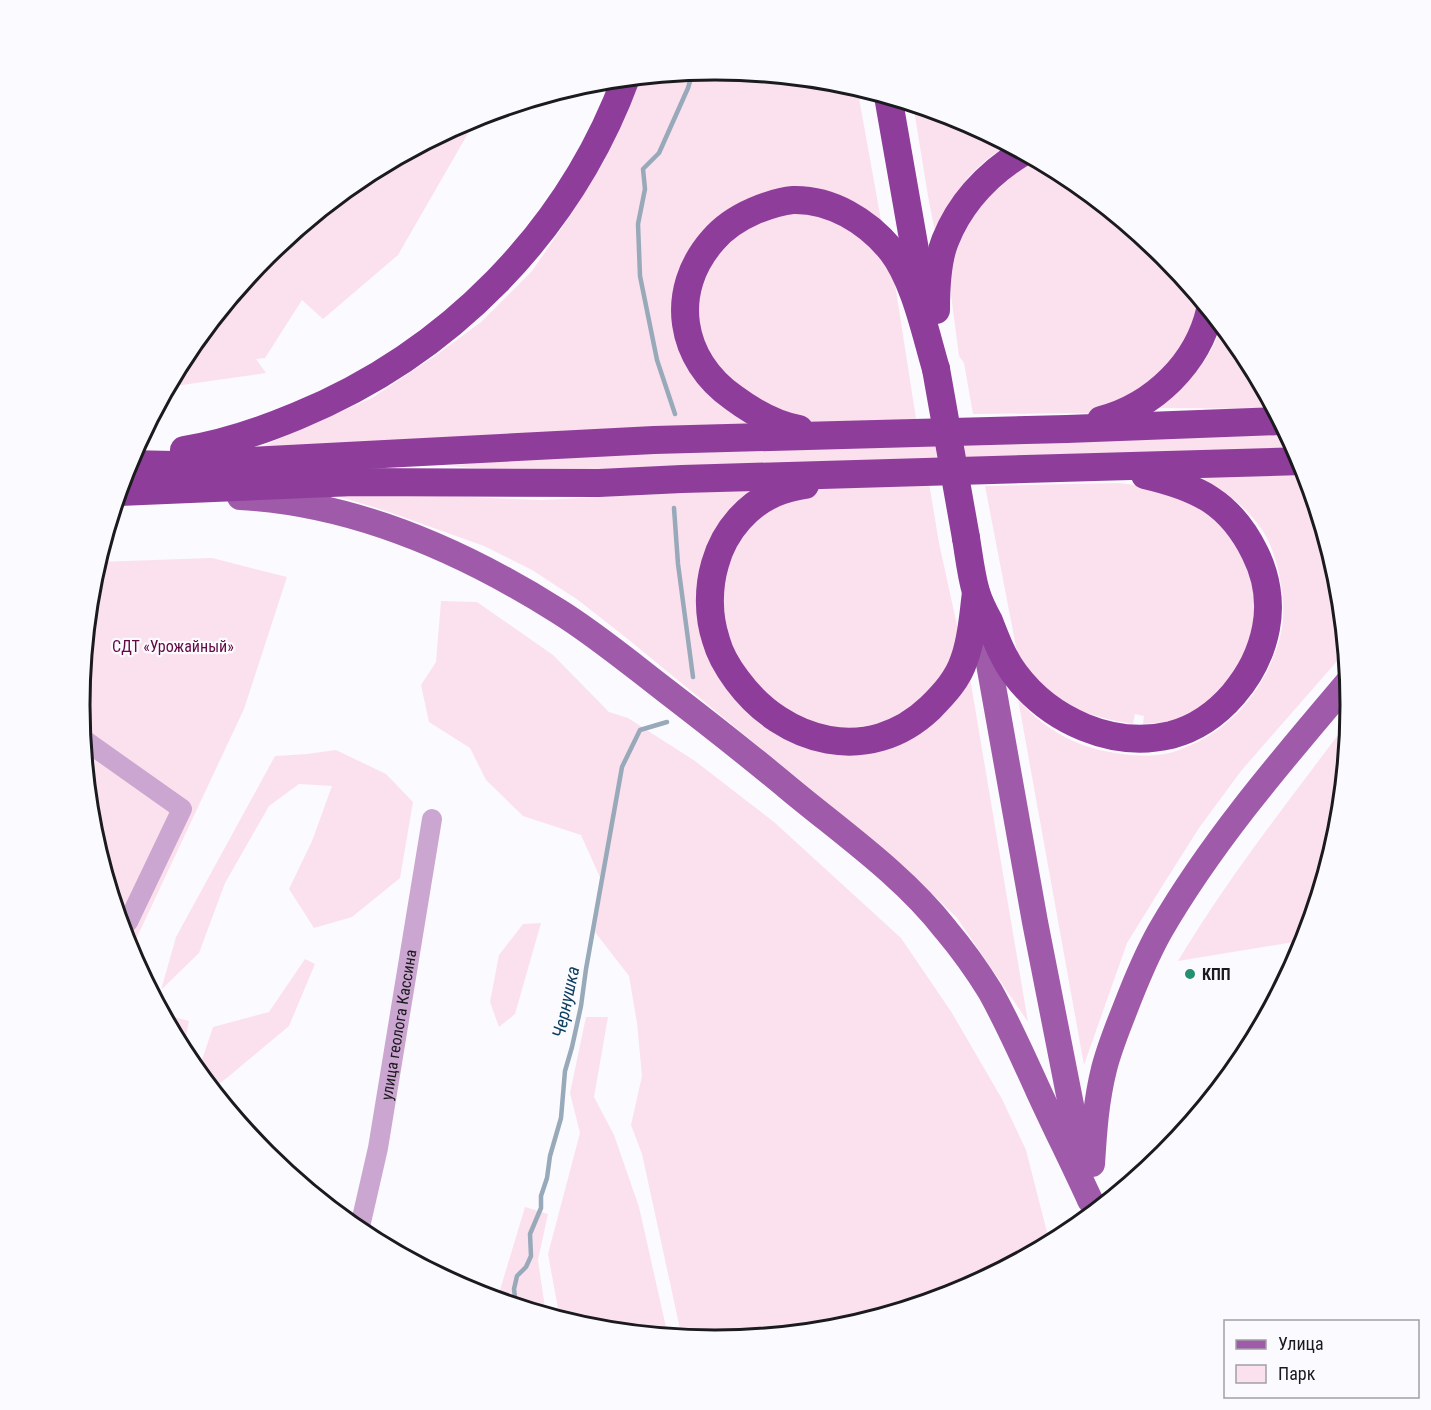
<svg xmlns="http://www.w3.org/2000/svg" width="1431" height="1410" font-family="'Roboto Condensed',sans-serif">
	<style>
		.green { fill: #fbe1ed }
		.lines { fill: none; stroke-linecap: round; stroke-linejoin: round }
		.stream { stroke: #98a9b9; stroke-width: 4.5 }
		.minor { stroke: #cba6d0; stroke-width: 20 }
		.major { stroke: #9f5ba9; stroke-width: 26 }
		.highway { stroke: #8e3e9a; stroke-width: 28 }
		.highway-bridge { stroke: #8e3e9a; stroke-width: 28 }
		.poi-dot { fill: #25906f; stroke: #fbfaff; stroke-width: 2 }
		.labels { text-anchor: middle; stroke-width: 4.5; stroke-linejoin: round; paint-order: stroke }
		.park-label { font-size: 16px; fill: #620942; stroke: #fbfaff }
		.poi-label { font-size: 16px; font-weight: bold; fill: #1b1a1e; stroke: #fbfaff; text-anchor: start }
		.street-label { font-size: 16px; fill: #1b1a1e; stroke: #fbfaff }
		.water-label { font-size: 18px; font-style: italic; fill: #0c3d60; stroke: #fbfaff }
		.rim { fill: none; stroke: #1b1a1e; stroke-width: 3 }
	</style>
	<rect width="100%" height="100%" fill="#fbfaff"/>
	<g class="green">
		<polygon points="716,69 840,81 857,87 881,220 752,199 674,316 771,428 258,448 372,398 435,356 481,322 532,271 570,216 604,161 635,93 641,76"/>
		<path d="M913 104 959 118 1009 144C989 156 969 173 957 193 949 207 943 222 936 236L929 202Z"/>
		<polygon points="478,116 398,255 323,319 302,300 265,358 256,359 266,373 168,387 187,351 266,255 362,176"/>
		<polygon points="1038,160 1069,176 1165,256 1201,298 1193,324 1179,350 1162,372 1139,392 1090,413 973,414 964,363 959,356 951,295 950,278 953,250 975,209 1025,165"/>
		<polygon points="780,210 835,218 881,252 895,284 917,425 814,423 793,419 715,373 693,307 720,246"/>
		<path d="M1222 325 1245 352 1275 409 1158 408C1189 381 1208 365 1222 325Z"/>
		<polygon points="1287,431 1297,451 552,473 448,466 544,455"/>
		<path d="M1306 471 1339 581 1346 651 1241 771 1199 828 1166 880 1127 943 1084 1065 1018 699C1041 727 1074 746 1110 752 1130 756 1149 757 1169 753 1175 752 1180 749 1186 747 1235 728 1269 683 1281 633 1287 606 1280 565 1268 540 1253 511 1226 492 1199 476Z"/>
		<polygon points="929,483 939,543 958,630 954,666 897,721 831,731 767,700 725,642 720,623 726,558 757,516 808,491 833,486"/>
		<polygon points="1118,483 1145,486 1172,492 1210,514 1241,550 1258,602 1244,661 1207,703 1184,716 1166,722 1143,724 1144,716 1135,714 1133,724 1111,720 1071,709 1035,682 1017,652 985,486"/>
		<polygon points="766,489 716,538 721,673 845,750 969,672 1028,1022 957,918 898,861 629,640 578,600 532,570 484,546 386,511 321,491 541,500"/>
		<polygon points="212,558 287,577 244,709 130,952 92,829 80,705 92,581 97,562"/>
		<polygon points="441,601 477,602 553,655 609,712 628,718 695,761 774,822 901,938 952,1013 1002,1099 1026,1150 1050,1244 959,1293 839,1329 715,1341 682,1338 642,1154 631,1125 642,1076 637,1023 629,976 595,932 603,884 581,835 523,816 486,780 470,748 429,722 421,685 436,662"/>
		<path d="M1350 719 1339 829 1306 940 1178 961C1229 876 1291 798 1350 719Z"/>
		<polygon points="336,750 386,774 413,802 400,878 352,917 314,928 289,889 312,841 332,786 299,784 269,806 225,883 199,953 161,990 176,937 275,756 307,754"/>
		<polygon points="541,923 515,1014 499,1027 490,1002 499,955 523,924"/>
		<polygon points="305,959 315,964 289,1026 228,1077 212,1089 198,1072 213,1027 269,1012"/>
		<polygon points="163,1014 189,1021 183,1052"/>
		<polygon points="586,1017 608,1017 594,1097 614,1135 639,1207 668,1336 591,1329 558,1319 559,1314 548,1254 580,1133 570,1093"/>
		<polygon points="525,1207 548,1214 538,1260 546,1315 497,1300"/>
	</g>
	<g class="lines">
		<g class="stream">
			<polyline points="675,414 657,360 640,276 638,224 645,189 643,169 659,153 688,88 693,71"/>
			<polyline points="674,508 678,564 693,677"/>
			<polyline points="516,1306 514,1289 517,1276 526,1267 531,1256 530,1234 541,1208 541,1196 547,1178 550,1156 561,1118 565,1071 572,1047 581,1006 586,969 622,767 640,730 667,722"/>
		</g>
		<g class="minor">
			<polyline points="83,739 182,809 128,922 118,915"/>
			<path id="s1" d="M359 1231 378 1148 432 819"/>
		</g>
		<g class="major">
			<path d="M240 497C354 503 463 551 558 611 595 634 630 663 665 690 708 723 750 756 792 791 844 834 904 876 946 930 962 949 977 970 990 991 1008 1023 1023 1057 1038 1090 1055 1127 1073 1163 1090 1200"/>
			<polyline points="981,619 1035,922 1082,1161"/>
			<path d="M1092 1164C1094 1132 1096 1101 1104 1069 1109 1049 1117 1029 1125 1009 1135 983 1146 956 1160 931 1212 841 1282 760 1349 681"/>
		</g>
		<g class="highway">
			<polyline points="888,96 922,290"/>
			<path d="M936 310C936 288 937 261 945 241 960 203 989 173 1023 152"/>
			<path d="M1101 420C1154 406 1198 363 1210 310"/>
			<path d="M799 429C775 425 753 412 734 398 679 360 668 291 713 240 724 227 738 218 754 211 766 206 779 201 793 200 831 199 867 221 891 250 915 281 925 332 936 369"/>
			<path d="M184 450C223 444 261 431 297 416 448 354 569 232 626 78"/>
			<polyline points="127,464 174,465 654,440 1067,429 1281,421"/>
			<path d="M805 485C798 486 790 488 783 490 749 501 724 531 715 564 708 588 708 616 716 640 720 655 728 668 737 680 784 744 869 766 930 708 944 694 958 679 964 660 972 639 973 615 976 593"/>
			<polyline points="119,492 354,482 599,483 682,479 1303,461"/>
			<path d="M966 538C969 556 971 575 976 592 979 602 984 612 989 621 996 639 1003 658 1015 674 1050 721 1113 749 1171 735 1220 722 1257 675 1266 628 1271 602 1266 575 1255 553 1230 502 1197 487 1145 475"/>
		</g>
		<polyline class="highway-bridge" points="936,369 966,538"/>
	</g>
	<circle class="poi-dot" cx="1190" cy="974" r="6"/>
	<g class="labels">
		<g class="park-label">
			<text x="173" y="652">СДТ «Урожайный»</text>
		</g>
		<g class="poi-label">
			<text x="1202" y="980">КПП</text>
		</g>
		<g class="street-label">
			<text dy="6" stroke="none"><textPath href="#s1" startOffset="210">улица геолога Кассина</textPath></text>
		</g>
		<g class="water-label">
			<text transform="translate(566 1002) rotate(-78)" y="6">Чернушка</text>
		</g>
	</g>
	<path d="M0 0H1431V1410H0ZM90 705a625 625 0 1 1 1250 0a625 625 0 1 1-1250 0Z" fill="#fbfaff" fill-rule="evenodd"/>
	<path class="rim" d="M90 705a625 625 0 1 1 1250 0a625 625 0 1 1-1250 0Z"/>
	<rect x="1224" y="1320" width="195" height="78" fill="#fbfaff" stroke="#a1a0a5" stroke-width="1.5"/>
	<rect x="1236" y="1340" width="30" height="9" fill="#9f5ba9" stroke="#a1a0a5" stroke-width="1.5"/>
	<text x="1278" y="1350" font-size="18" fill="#1b1a1e">Улица</text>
	<rect x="1236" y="1365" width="30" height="18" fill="#fbe1ed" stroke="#a1a0a5" stroke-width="1.5"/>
	<text x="1278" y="1380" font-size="18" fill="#1b1a1e">Парк</text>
</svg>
